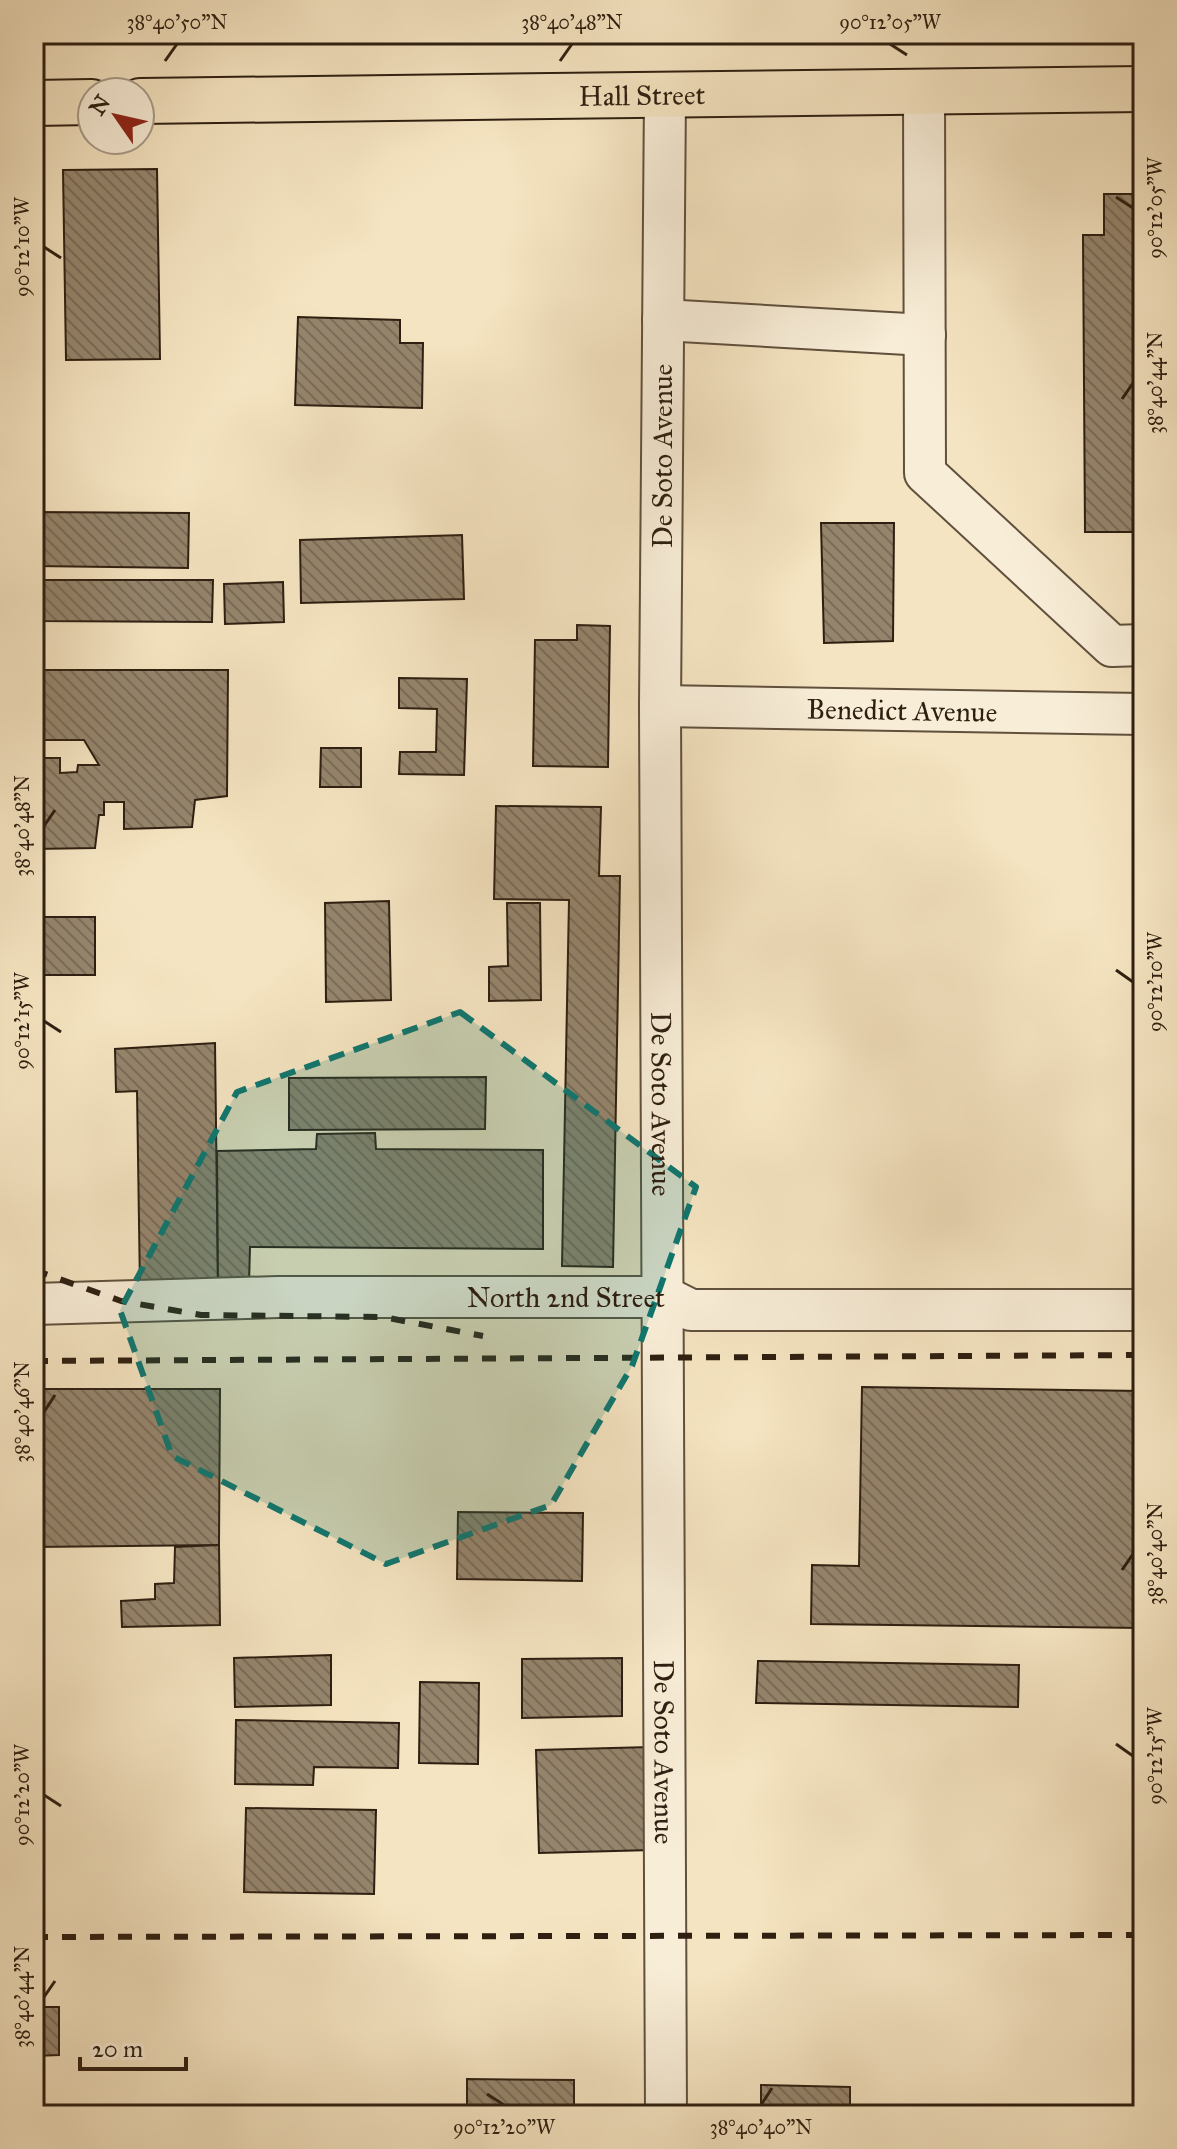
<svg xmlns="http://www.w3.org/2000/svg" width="1177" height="2149" font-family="'IM FELL Great Primer',serif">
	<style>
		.building { fill: url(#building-back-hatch); stroke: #2e1f11; stroke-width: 2 }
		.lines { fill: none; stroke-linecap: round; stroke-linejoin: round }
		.minor-casing { stroke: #60503d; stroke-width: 44 }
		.major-casing { stroke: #2e1f11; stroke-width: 48 }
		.minor { stroke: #f8edd7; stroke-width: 40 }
		.major { stroke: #f5e4c1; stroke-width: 44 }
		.rail { stroke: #2e1f11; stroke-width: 6; stroke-dasharray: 14 14; stroke-linecap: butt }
		.marked { fill: #0f766e; fill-opacity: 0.2; stroke: #0f766e; stroke-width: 6; stroke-dasharray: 16 10; stroke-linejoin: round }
		.ticks { fill: none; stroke: #2e1f11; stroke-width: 3 }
		.labels { text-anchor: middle; stroke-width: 6; stroke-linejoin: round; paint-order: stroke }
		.street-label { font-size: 28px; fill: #2e1f11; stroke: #f8edd7 }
		.neatline { fill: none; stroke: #2e1f11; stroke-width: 3 }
		.ticks-label { font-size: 20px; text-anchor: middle; fill: #2e1f11 }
	</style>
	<defs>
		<pattern id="building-back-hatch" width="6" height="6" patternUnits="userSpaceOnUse" patternTransform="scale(2)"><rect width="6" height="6" fill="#95856d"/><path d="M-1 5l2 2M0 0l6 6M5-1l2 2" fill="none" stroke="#7a6c58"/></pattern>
	</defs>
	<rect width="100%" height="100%" fill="#f5e4c1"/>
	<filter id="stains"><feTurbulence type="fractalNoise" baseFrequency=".0025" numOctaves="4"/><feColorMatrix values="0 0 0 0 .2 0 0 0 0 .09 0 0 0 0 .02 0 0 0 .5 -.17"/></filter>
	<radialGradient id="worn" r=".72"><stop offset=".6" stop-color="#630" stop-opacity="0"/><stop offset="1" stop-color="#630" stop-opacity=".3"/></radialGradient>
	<g class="building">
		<polygon points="157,169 160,359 66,360 63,170"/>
		<polygon points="1104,194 1143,194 1143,532 1085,532 1083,235 1104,235"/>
		<polygon points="298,317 400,320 400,343 423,343 422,408 295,405"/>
		<polygon points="34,512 189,513 188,568 34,566"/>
		<polygon points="821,523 894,523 893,641 824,643"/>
		<polygon points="462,535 464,599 301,603 300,540"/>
		<polygon points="34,580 213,580 212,622 34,621"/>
		<polygon points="283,582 284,622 225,624 224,584"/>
		<polygon points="577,625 610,626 608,767 533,766 535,640 577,640"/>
		<polygon points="34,670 228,670 227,796 195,800 192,827 124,829 124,802 104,802 104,815 99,815 95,848 34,849 34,758 60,758 60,773 77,772 78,765 99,765 84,740 34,740"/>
		<polygon points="399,678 467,679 464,775 399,774 400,752 436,752 437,709 399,708"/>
		<polygon points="321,748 361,748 361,787 320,787"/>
		<polygon points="496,806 601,807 599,876 620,876 613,1267 562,1266 569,900 494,899"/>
		<polygon points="389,901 391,1000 326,1002 325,903"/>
		<polygon points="507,903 540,903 541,1000 489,1001 489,967 508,966"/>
		<rect x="34" y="917" width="61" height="58"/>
		<polygon points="215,1043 218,1286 140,1288 137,1091 116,1092 115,1049"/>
		<polygon points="486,1077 485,1129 289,1130 289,1078"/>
		<polygon points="375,1133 376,1149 543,1150 543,1249 250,1247 249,1284 218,1286 217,1151 316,1149 317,1134"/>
		<polygon points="862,1387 1143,1391 1143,1628 811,1624 812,1565 859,1566"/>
		<polygon points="34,1389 220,1389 219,1545 34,1547"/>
		<polygon points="458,1512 583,1513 582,1581 457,1579"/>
		<polygon points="219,1545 220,1625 122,1627 121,1601 155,1599 155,1584 174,1583 175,1547"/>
		<polygon points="331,1655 331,1705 235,1707 234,1658"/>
		<polygon points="622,1658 622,1716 522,1718 522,1659"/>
		<polygon points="758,1661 1019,1665 1018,1707 756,1703"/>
		<polygon points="420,1682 479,1683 478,1764 419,1763"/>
		<polygon points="236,1720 399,1723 398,1768 314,1767 313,1785 235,1784"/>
		<polygon points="650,1747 652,1850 539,1853 536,1750"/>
		<polygon points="246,1808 376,1810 374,1894 244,1892"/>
		<polygon points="34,2007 59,2007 59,2055 34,2056"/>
		<polygon points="467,2079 574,2080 574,2115 467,2115"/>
		<polygon points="761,2085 850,2087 850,2115 761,2115"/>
	</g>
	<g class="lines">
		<g class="minor-casing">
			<g id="minor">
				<polyline points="924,91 925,473 1112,646 1143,645"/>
				<path id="s1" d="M665 94 660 706 666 2115"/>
				<polyline points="663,320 925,335"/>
				<path id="s2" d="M660 706 1143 714"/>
				<path id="s3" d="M34 1304 278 1297H665L691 1310H1143"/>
			</g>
		</g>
		<g class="major-casing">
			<g id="major">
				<path id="s4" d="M140 101 1143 89"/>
				<polyline points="34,103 92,102"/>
			</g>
		</g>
		<use href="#minor" class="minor"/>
		<use href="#major" class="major"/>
		<g class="rail">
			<polyline points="34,1270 121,1301 201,1315 383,1317 483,1336"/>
			<polyline points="34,1361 1143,1355"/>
			<polyline points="34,1937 1143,1935"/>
		</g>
	</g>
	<path class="marked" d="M460 1012 696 1187 632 1366 551 1505 386 1564 172 1456 120 1310 237 1092Z"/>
	<path class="ticks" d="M890 44 907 55M165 61 177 44M560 61 572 44M1116 197 1133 208M44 247 61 258M1122 399 1133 383M44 826 55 810M1116 970 1133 982M44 1021 61 1032M44 1412 55 1395M1122 1570 1133 1554M1116 1744 1133 1756M44 1795 61 1806M44 1997 55 1981M487 2094 504 2105M761 2105 772 2088"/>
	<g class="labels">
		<g class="street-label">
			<text dy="10" stroke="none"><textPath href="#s4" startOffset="502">Hall Street</textPath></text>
			<text transform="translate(662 456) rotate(-90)" y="10">De Soto Avenue</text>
			<text dy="10" stroke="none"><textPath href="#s2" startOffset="242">Benedict Avenue</textPath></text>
			<text dy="10" stroke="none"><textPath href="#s1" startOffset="1010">De Soto Avenue</textPath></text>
			<text dy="10" stroke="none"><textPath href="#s3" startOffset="532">North 2nd Street</textPath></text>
			<text dy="10" stroke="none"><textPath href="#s1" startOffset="1658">De Soto Avenue</textPath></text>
		</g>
	</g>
	<rect width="1177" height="2149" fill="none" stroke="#f5e4c1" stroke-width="88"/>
	<g transform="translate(116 116) rotate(304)"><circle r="38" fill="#f8edd7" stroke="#a79b88" stroke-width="2"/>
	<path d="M0-6L14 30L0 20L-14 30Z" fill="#8f2418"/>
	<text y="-12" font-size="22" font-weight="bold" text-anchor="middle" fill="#2e1f11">N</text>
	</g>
	<path d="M80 2057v12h106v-12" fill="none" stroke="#2e1f11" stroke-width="4"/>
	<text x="92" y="2057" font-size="24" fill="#2e1f11" stroke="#f8edd7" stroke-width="6" paint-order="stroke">20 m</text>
	<rect x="44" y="44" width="1089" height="2061" class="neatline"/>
	<g class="ticks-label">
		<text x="177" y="29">38°40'50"N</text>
		<text x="572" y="29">38°40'48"N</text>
		<text x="890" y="29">90°12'05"W</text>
		<text transform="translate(1155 208) rotate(-90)" y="7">90°12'05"W</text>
		<text transform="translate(22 247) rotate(-90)" y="7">90°12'10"W</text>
		<text transform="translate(1155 383) rotate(-90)" y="7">38°40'44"N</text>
		<text transform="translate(22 826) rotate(-90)" y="7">38°40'48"N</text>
		<text transform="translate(1155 982) rotate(-90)" y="7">90°12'10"W</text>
		<text transform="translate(22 1021) rotate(-90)" y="7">90°12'15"W</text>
		<text transform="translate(22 1412) rotate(-90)" y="7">38°40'46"N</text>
		<text transform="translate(1155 1554) rotate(-90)" y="7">38°40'40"N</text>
		<text transform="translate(1155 1756) rotate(-90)" y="7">90°12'15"W</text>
		<text transform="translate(22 1795) rotate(-90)" y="7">90°12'20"W</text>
		<text transform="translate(22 1997) rotate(-90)" y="7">38°40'44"N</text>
		<text x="504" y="2134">90°12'20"W</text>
		<text x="761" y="2134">38°40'40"N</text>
	</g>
	<rect width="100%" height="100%" filter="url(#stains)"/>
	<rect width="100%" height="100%" fill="url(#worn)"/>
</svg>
